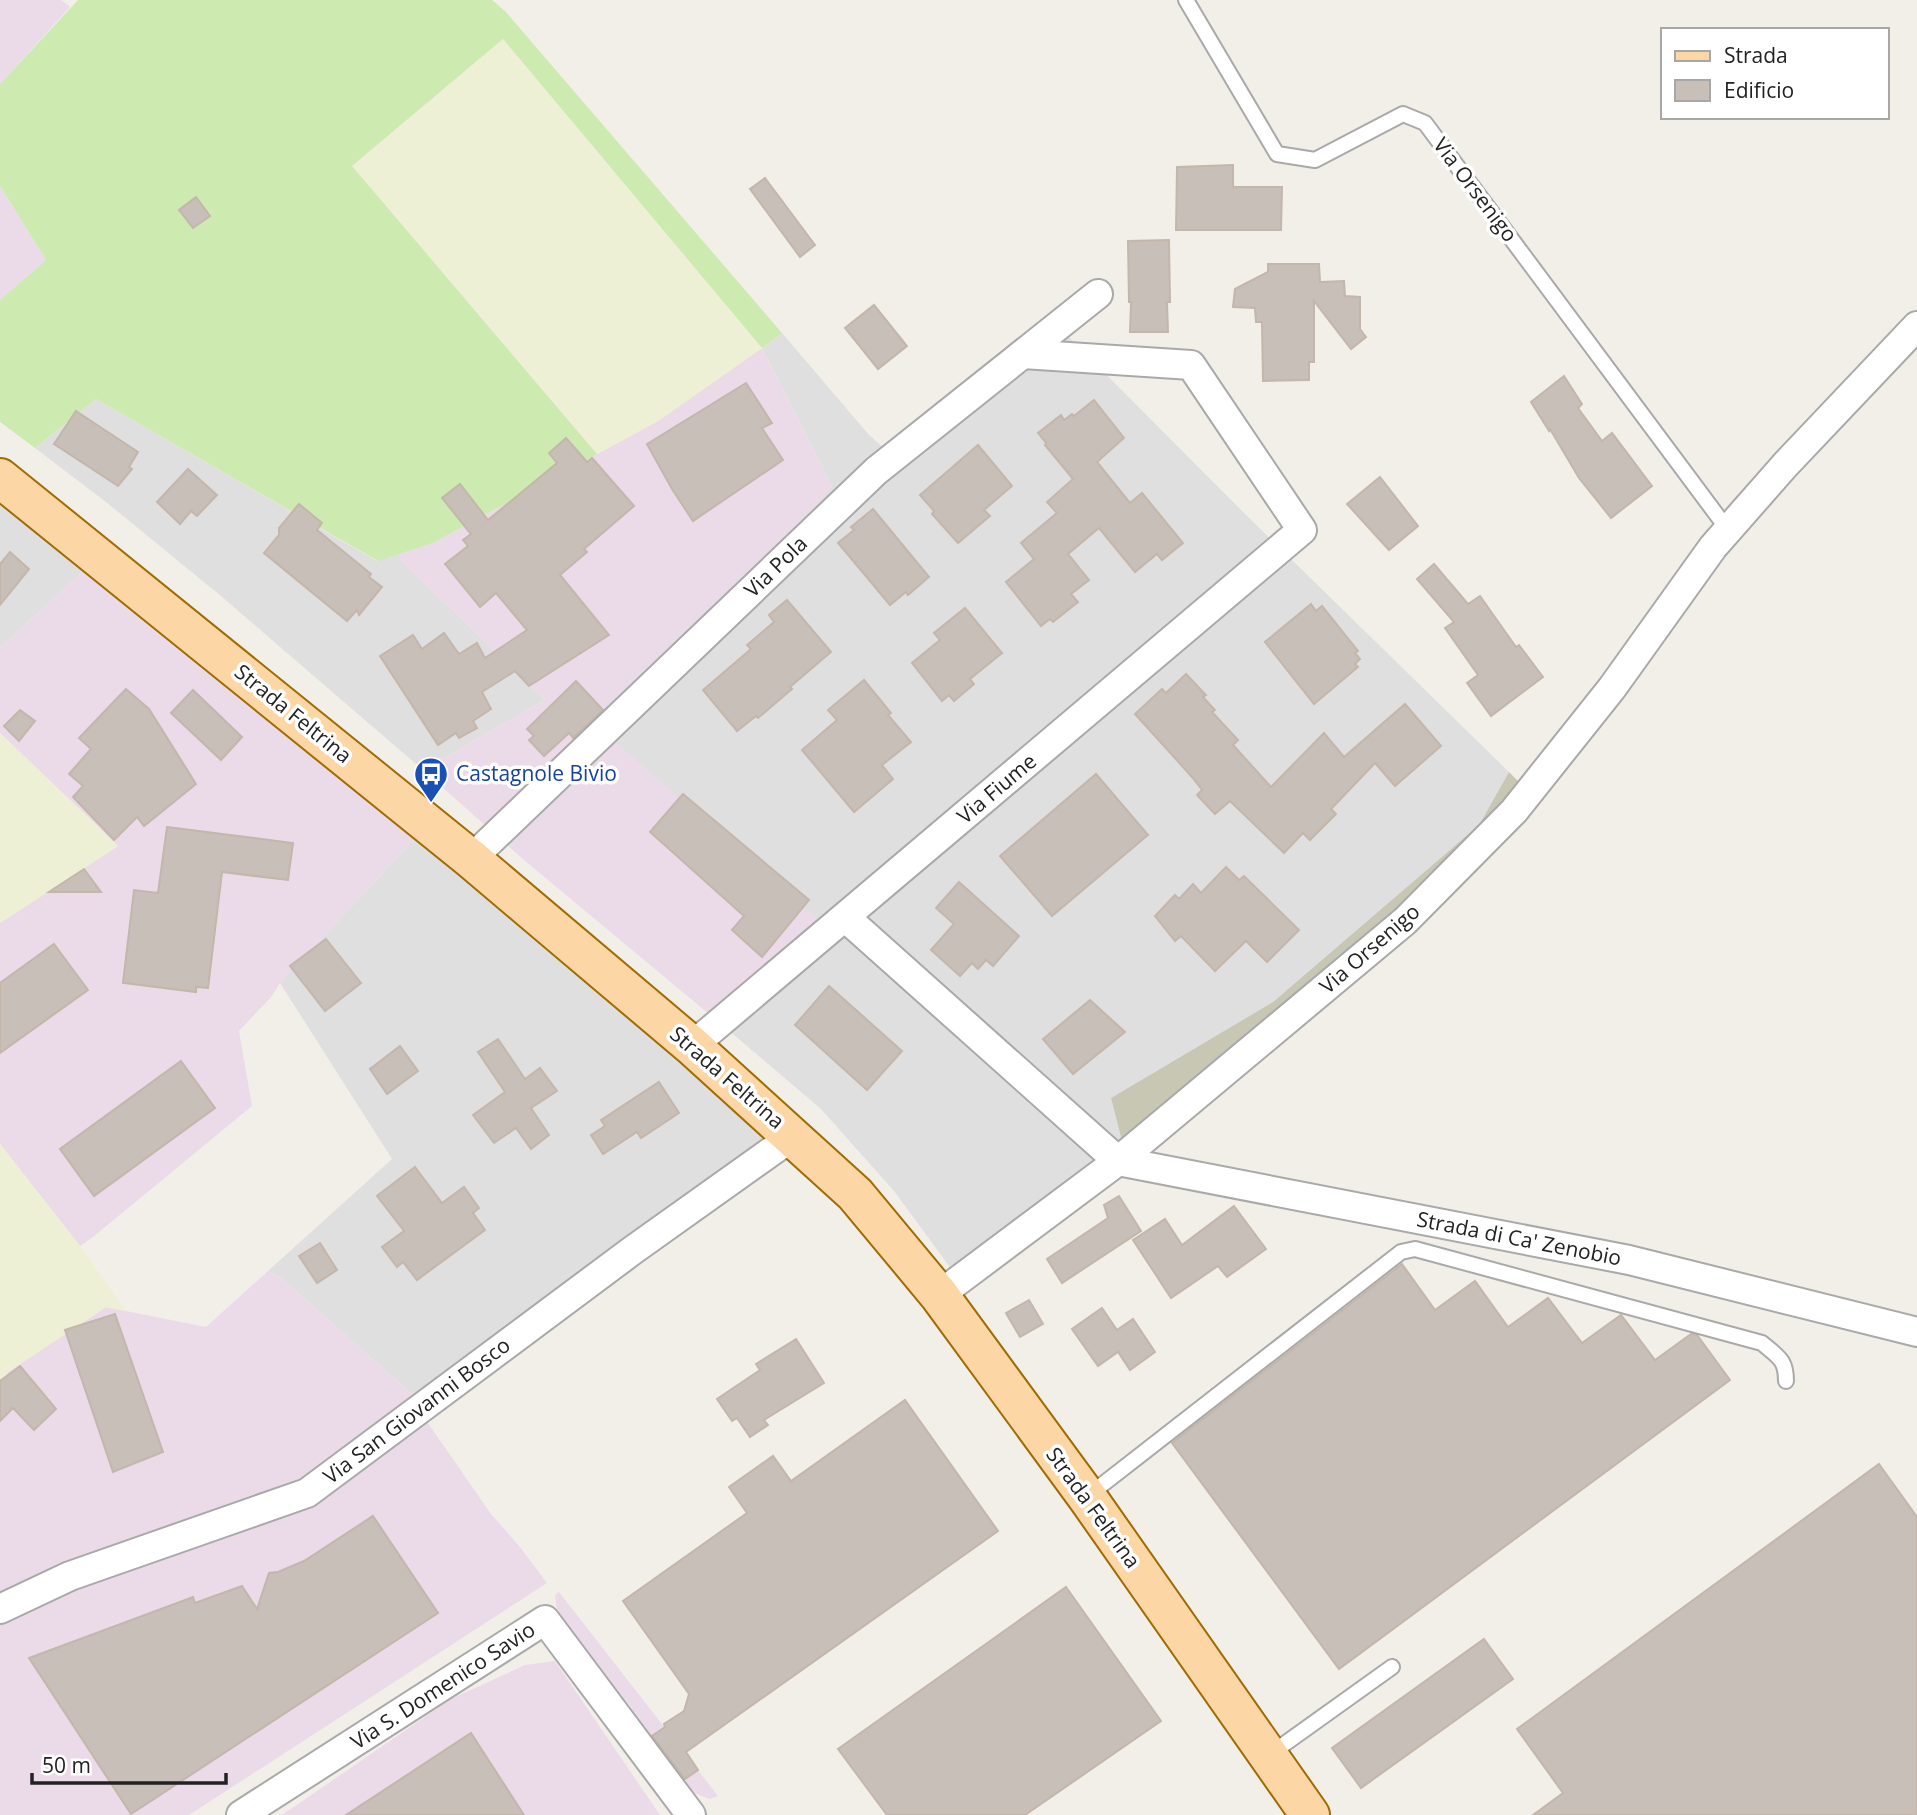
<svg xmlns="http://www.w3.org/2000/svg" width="1917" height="1815" font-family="'Open Sans',sans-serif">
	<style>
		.residential { fill: #e0dfdf }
		.industrial { fill: #ebdbe8 }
		.construction { fill: #c7c7b4 }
		.farmland { fill: #eef0d5 }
		.grass { fill: #cdebb0 }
		.building { fill: #c7bfb8; stroke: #c4b6ab; stroke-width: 2 }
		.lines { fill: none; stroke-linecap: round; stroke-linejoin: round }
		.lane-casing { stroke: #a9a9a9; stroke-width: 18 }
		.street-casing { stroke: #a9a9a9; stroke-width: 32 }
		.primary-casing { stroke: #a06b00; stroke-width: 42 }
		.lane { stroke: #fff; stroke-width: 14 }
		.street { stroke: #fff; stroke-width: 28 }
		.primary { stroke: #fcd6a4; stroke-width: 38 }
		.labels { text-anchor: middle; stroke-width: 7; stroke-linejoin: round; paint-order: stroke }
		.street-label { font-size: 21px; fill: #222; stroke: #fff }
		.transit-label { font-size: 21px; fill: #164399; stroke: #fff; text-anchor: start }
	</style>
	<rect width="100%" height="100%" fill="#f2efe9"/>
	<g class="residential">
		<polygon points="1049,317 1244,513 1509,772 1479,825 1273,1002 1111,1098 1124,1149 952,1270 894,1191 821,1109 727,1029 612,739 832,486 762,348 782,333 869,435 885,449"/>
		<polygon points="96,399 377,561 399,554 399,558 545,700 423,770 221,596 106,502 35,448"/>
		<polygon points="0,490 93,562 0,648"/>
		<polygon points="416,837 489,901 773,1139 415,1397 281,1278 268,1271 392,1159 280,983"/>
	</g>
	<g class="industrial">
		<polygon points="0,0 61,0 70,7 0,84"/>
		<polygon points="0,186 46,260 0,300"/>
		<polygon points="762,348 832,486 612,739 826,927 727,1029 524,860 423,770 545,700 399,558 399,554 433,543 658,421"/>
		<polygon points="93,562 416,837 280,983 272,996 239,1031 252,1106 93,1237 80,1246 0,1144 0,923 118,846 0,733 0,648"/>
		<polygon points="268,1271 281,1278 415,1397 412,1400 491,1514 520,1547 547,1583 189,1815 0,1815 0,1383 8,1372 106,1307 206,1327"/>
		<polygon points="559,1592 718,1796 709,1799 688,1790 669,1776 629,1704 559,1626 555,1595"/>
		<polygon points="555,1661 660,1815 282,1815 451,1699 525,1665"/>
	</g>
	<polygon class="construction" points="1509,772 1521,784 1469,851 1124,1149 1111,1098 1273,1002 1479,825"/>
	<g class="farmland">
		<polygon points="503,39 762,348 658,421 597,454 352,166"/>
		<polygon points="0,733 118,846 0,923"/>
		<polygon points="0,1144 80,1246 126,1311 106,1307 8,1372 0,1383"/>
	</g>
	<polygon class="grass" points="78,0 492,0 505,11 782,333 762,348 503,39 352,166 597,454 433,543 378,561 96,399 35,448 0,422 0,300 46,260 0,186 0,84"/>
	<g class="building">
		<polygon points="1233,165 1233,187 1282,187 1281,230 1176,230 1177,167"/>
		<polygon points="765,178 815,245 800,257 750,189"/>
		<polygon points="196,197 210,216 193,228 179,210"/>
		<polygon points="1169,240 1170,302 1167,302 1168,332 1130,332 1131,302 1129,302 1128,241"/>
		<polygon points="1268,264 1319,264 1320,282 1344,281 1345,296 1360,297 1360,329 1366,337 1351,349 1314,301 1314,362 1309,362 1309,380 1263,381 1262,322 1256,322 1255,308 1233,307 1235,289 1268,272"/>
		<polygon points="874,305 907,346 878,369 845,328"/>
		<polygon points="1564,376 1582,404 1578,408 1602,441 1612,433 1652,486 1611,518 1579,478 1550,429 1549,431 1531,402"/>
		<polygon points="746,383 772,423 762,428 783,460 693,521 672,489 647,444"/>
		<polygon points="1094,400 1124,438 1097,462 1130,503 1142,493 1183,543 1162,560 1157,554 1135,572 1099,528 1068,554 1089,580 1071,594 1078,602 1053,622 1050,619 1041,626 1006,582 1034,559 1021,543 1057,513 1047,502 1073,479 1045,445 1046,443 1038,433 1061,415 1064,420 1072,414 1074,416"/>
		<polygon points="76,411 138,452 129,467 132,469 118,486 54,444"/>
		<polygon points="566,438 587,462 592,458 634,506 584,549 587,552 560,575 609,635 529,686 515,671 482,692 491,709 473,721 477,728 459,738 456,733 438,745 380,656 413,635 422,649 444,633 459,654 477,643 485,658 527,630 496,593 480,607 445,564 468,546 463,540 471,534 442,498 460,484 488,520 557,463 549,453"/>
		<polygon points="978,445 1012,486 984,510 990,516 958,543 932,514 934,511 920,495"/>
		<polygon points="188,469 217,495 197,516 191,511 180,524 157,502"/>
		<polygon points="1380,477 1418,526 1389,550 1347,504"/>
		<polygon points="299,504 322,523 317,530 371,574 369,577 382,587 359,615 357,610 347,621 264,553 279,535 279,528"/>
		<polygon points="873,509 929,577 908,595 906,592 890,605 838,543 854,530 851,527"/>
		<polygon points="10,552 29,569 0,605 0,564"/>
		<polygon points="1434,564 1468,604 1480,596 1516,647 1519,645 1543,677 1491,716 1467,683 1478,675 1445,628 1454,622 1417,579"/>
		<polygon points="787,600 831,652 790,687 792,689 758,718 756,716 737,731 703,690 751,649 747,645 774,622 769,615"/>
		<polygon points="1311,604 1316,611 1322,606 1358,651 1355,653 1360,659 1355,664 1358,667 1314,704 1265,642"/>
		<polygon points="965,608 1002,653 970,679 974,684 954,701 949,695 942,701 912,663 940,640 934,633"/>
		<polygon points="1186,674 1206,695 1203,697 1215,710 1212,712 1238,740 1233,745 1271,787 1324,733 1344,757 1405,704 1441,746 1395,786 1375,763 1331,809 1336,814 1310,840 1303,833 1284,853 1230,801 1215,814 1197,795 1202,790 1192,777 1135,714 1162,689 1166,693"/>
		<polygon points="864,680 891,713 888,715 911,742 882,765 893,779 854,812 802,750 837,720 828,710"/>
		<polygon points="576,681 603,710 573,738 569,733 544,756 529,740 534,736 527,729"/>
		<polygon points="126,689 149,709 196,784 144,826 137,817 114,840 73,797 83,786 69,774 91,749 79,738"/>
		<polygon points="193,690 242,737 221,760 171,713"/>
		<polygon points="20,710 35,721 19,741 4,726"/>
		<polygon points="1096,774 1148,835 1052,916 1000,856"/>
		<polygon points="683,794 809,900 762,957 732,930 744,916 650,832"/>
		<polygon points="167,827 293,843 288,880 222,872 208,988 196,987 196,992 123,983 134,890 158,893"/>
		<polygon points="1226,867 1239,880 1244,876 1299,930 1267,962 1246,941 1215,971 1181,936 1175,941 1155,916 1175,895 1179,899 1193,884 1201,893"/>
		<polygon points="84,869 101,892 49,892"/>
		<polygon points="959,882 1019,936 993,966 986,960 978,969 972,963 960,976 931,950 954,924 936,908"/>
		<polygon points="326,939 361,983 325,1011 290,966"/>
		<polygon points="54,944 88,990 0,1053 0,983"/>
		<polygon points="829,986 902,1051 867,1090 795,1025"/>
		<polygon points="1090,1000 1125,1032 1073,1074 1043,1039"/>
		<polygon points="498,1039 525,1079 540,1068 557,1091 531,1108 549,1135 531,1149 516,1128 494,1143 473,1115 505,1092 478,1052"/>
		<polygon points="400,1046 418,1071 387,1094 370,1069"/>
		<polygon points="181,1061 215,1108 94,1196 60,1149"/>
		<polygon points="659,1082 679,1113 641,1138 637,1132 603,1154 591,1135 605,1126 601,1120"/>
		<polygon points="415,1167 442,1203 464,1187 479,1208 473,1213 485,1230 417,1280 403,1262 397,1267 382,1247 404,1231 377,1196"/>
		<polygon points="1119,1196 1141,1231 1062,1283 1047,1259 1108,1218 1104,1205"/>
		<polygon points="1234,1206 1266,1249 1227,1277 1218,1266 1171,1298 1133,1240 1165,1219 1182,1245"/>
		<polygon points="320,1243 337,1270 317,1283 299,1256"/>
		<polygon points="1402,1264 1435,1310 1475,1281 1508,1327 1548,1298 1582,1343 1621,1315 1655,1360 1691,1334 1697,1335 1730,1380 1339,1669 1172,1443"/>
		<polygon points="1029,1300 1043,1324 1020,1337 1006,1313"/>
		<polygon points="1102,1308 1117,1330 1133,1319 1155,1352 1130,1370 1118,1352 1098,1366 1072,1329"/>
		<polygon points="115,1314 163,1452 113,1472 65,1330"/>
		<polygon points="796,1339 824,1383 764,1420 768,1425 750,1437 737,1418 732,1421 717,1399 760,1370 756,1364"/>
		<polygon points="20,1366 56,1409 34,1430 13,1408 0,1421 0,1381"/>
		<polygon points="905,1400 998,1531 686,1752 698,1770 685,1779 652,1736 665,1727 664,1724 684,1711 689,1694 623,1601 747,1513 729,1487 773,1456 791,1481"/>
		<polygon points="1879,1464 1917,1517 1917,1815 1533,1815 1563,1793 1517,1729"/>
		<polygon points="373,1516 438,1613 131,1814 29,1658 193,1597 195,1603 242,1586 257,1609 269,1573 278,1572 304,1561"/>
		<polygon points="1066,1587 1161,1721 1025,1815 887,1815 838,1749"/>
		<polygon points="1484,1639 1513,1679 1361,1788 1332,1748"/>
		<polygon points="471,1733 524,1815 346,1815"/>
	</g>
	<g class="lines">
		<g class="lane-casing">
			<g id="lane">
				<polyline points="1186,0 1277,154 1315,160 1403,114 1425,123 1728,530"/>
				<path d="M1089 1495 1401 1252 1415 1249 1762 1343C1778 1357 1786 1359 1786 1381"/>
				<polyline points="1269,1755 1392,1667"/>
			</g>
		</g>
		<g class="street-casing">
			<g id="street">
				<polyline points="471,859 876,471 1098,294"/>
				<polyline points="846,918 1118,1161 1629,1260 1917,1332"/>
				<polyline points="692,1046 1302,530 1191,365 1023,354"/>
				<polyline points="939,1295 1118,1161 1405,921 1514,811 1612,688 1713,547 1786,464 1917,326"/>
				<polyline points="0,1609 70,1576 307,1493 633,1250 793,1136"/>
				<polyline points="241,1815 545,1620 691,1815"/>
			</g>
		</g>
		<g class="primary-casing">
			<polyline id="primary" points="0,478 471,859 692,1046 855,1194 939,1295 1087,1497 1310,1815"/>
		</g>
		<use href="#lane" class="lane"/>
		<use href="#street" class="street"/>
		<use href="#primary" class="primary"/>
	</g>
	<defs>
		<g id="bus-pin" transform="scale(1.75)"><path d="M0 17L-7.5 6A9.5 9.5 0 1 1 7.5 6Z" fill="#1a4fb4" stroke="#fff"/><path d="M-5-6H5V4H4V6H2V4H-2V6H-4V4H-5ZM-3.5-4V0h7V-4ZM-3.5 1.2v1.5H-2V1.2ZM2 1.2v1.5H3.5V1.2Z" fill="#fff"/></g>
	</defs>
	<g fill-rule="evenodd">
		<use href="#bus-pin" x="431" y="774"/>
	</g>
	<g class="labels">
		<g class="street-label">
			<text transform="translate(1475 190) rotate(53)" y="7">Via Orsenigo</text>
			<text transform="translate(776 567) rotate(-44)" y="7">Via Pola</text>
			<text transform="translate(293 714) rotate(39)" y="7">Strada Feltrina</text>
			<text transform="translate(997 789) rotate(-40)" y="7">Via Fiume</text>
			<text transform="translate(1370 949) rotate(-41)" y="7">Via Orsenigo</text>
			<text transform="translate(727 1078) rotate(41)" y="7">Strada Feltrina</text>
			<text transform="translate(1519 1239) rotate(11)" y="7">Strada di Ca' Zenobio</text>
			<text transform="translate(417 1411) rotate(-37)" y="7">Via San Giovanni Bosco</text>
			<text transform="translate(1093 1508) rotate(54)" y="7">Strada Feltrina</text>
			<text transform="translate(443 1686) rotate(-33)" y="7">Via S. Domenico Savio</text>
		</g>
		<g class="transit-label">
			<text x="456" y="781">Castagnole Bivio</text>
		</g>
	</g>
	<rect x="1661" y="28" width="228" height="91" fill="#ffffff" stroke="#a7a7a7" stroke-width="2"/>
	<rect x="1675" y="51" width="35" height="10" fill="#fcd6a4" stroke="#a7a7a7" stroke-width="2"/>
	<text x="1724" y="63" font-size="21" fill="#222222">Strada</text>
	<rect x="1675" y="80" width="35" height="21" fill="#c7bfb8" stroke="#a7a7a7" stroke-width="2"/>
	<text x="1724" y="98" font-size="21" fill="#222222">Edificio</text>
	<path d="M32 1773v10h194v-10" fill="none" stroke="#222222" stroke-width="3.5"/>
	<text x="42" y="1773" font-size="21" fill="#222222" stroke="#ffffff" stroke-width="5" paint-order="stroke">50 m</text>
</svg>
